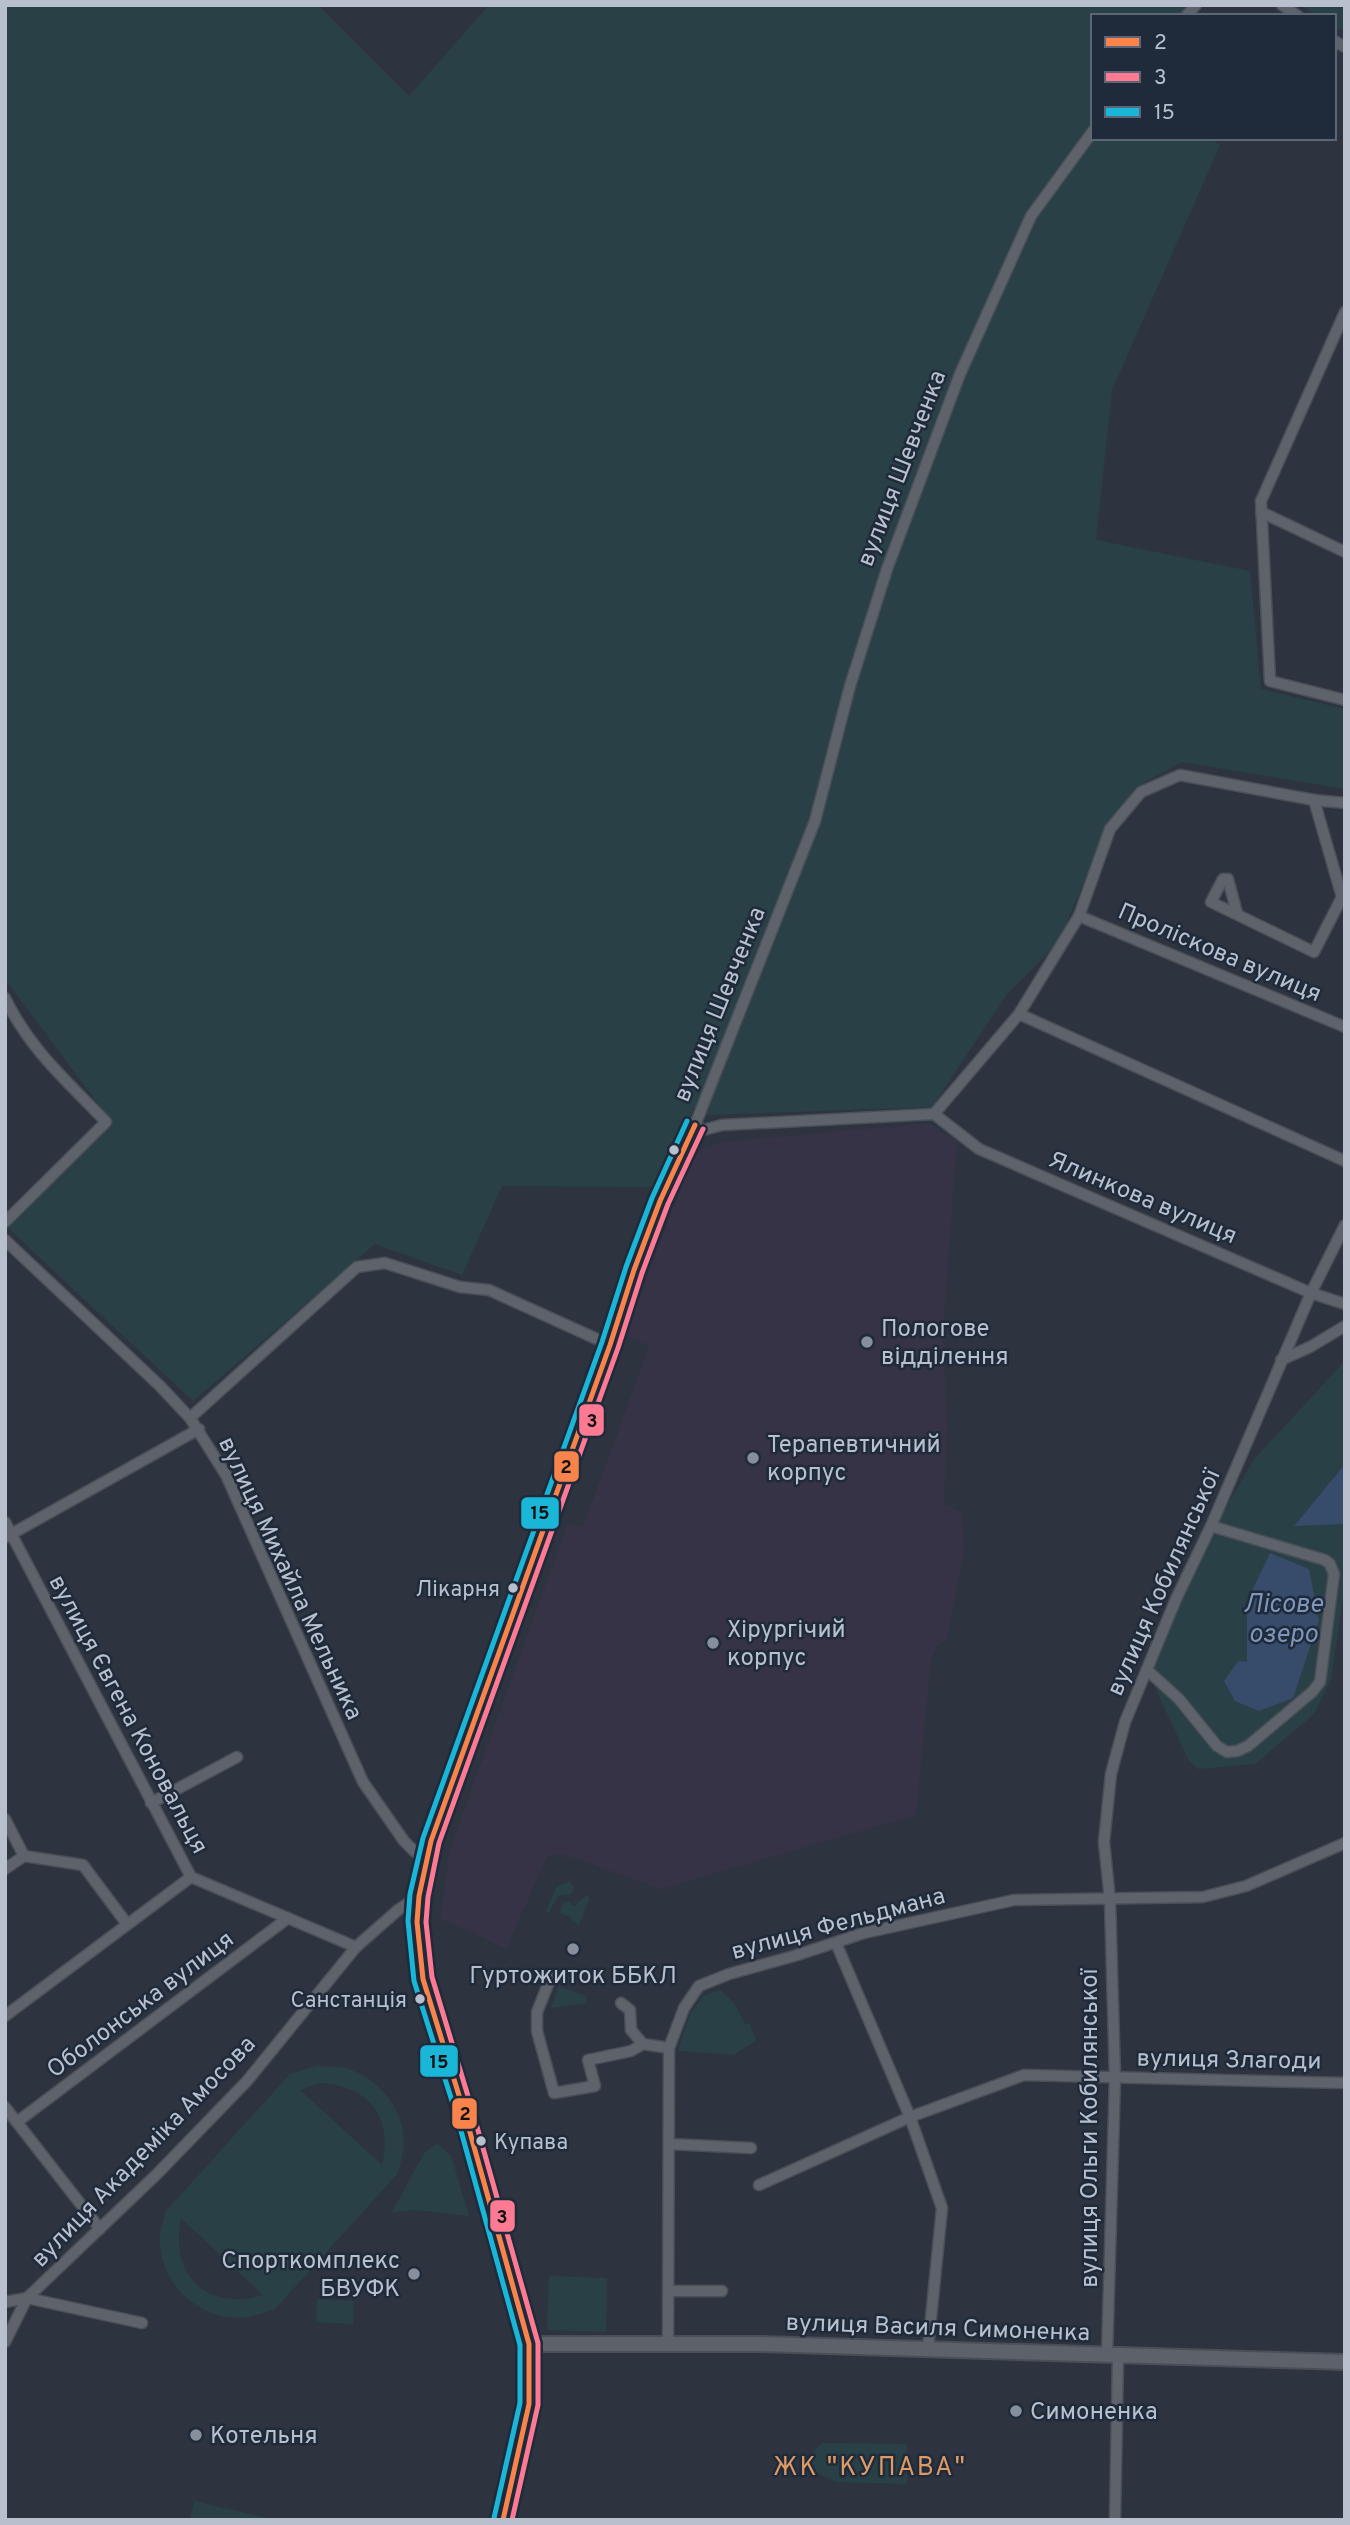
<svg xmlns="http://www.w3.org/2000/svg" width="1350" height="2525" font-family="Overpass,sans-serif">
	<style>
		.medical { fill: #353345 }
		.green { fill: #294146; fill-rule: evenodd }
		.water { fill: #374c6a }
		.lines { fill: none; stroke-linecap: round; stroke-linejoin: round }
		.street-casing { stroke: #4a4f57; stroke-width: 13 }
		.secondary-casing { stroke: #4a4f57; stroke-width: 18 }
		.street { stroke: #5e636b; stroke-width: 10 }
		.secondary { stroke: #5c616a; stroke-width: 14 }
		.bus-1-casing { stroke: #1f2a3b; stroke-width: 10 }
		.bus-2-casing { stroke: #1f2a3b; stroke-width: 10 }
		.bus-3-casing { stroke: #1f2a3b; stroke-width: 10 }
		.bus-1 { stroke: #f8844c; stroke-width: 5 }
		.bus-2 { stroke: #fe7a93; stroke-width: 5 }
		.bus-3 { stroke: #1ab6d8; stroke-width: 5 }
		.bus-dot { fill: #b8c0ce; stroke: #1f2a3b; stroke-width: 2.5 }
		.poi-dot { fill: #878f9c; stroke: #1f2a3b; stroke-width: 2.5 }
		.labels { text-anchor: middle; stroke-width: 5; stroke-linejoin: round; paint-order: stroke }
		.bus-label { font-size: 22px; fill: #b8c0ce; stroke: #1f2a3b; text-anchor: end }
		.street-label { font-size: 24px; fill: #b8c0ce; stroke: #1f2a3b }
		.poi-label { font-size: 24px; fill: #b8c0ce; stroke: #1f2a3b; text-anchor: start }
		.water-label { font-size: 26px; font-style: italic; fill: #7d96b7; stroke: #1f2a3b }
		.neighbourhood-label { font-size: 26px; letter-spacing: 2px; fill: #de9a63; stroke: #1f2a3b }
		.line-badge { stroke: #1f2a3b; stroke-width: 2.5 }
		.pale-badge-label { font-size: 19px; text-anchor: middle; font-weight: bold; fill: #111 }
	</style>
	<rect width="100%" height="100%" fill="#2d343f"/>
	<polygon class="medical" points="930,1123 942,1133 957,1139 943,1333 947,1425 944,1504 962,1512 964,1550 947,1639 937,1646 931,1658 916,1815 661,1889 561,1853 547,1857 506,1949 440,1918 450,1849 568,1523 583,1527 649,1346 624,1335 696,1151 721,1142"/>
	<g class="green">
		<polygon points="5,5 318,5 409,96 489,5 1203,5 1193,16 1093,16 1093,138 1210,138 1220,145 1112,390 1096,540 1250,571 1261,689 1345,709 1345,789 1182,762 1136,787 1108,825 1058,943 1008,993 932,1107 706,1115 694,1108 654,1187 502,1186 462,1275 375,1244 193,1401 7,1227 110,1120 5,979"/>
		<polygon points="1301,5 1345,5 1345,32 1334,26 1334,16 1318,16"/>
		<path d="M1345 1361V1464L1295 1525 1345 1524V1584L1331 1679 1314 1714 1255 1764 1198 1769 1189 1761 1147 1670 1186 1576 1255 1458ZM1270 1553 1309 1569 1247 1662V1601Z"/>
		<polygon points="570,1882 574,1887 571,1894 558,1896 549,1912 545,1913 557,1886"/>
		<polygon points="585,1896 590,1897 579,1925 572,1921 571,1917 560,1913 563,1902 568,1901 574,1906"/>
		<polygon points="559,1986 586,1996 587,2003 551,2008"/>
		<polygon points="720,1990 734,2003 745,2024 750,2024 756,2041 733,2055 678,2051 690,2014 703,1996"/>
		<path d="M317 2066C326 2067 336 2066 345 2068 379 2077 405 2110 404 2146 403 2155 400 2164 398 2173L274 2310C265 2312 256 2316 247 2317 202 2324 158 2283 160 2238 160 2229 164 2219 166 2211L290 2074ZM319 2083C368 2085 394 2116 382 2165L300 2090ZM181 2219H182L263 2295C208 2312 169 2276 181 2219Z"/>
		<polygon points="437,2144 451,2155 469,2216 416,2210 392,2212 425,2152"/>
		<polygon points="549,2276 607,2278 606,2332 547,2330"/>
		<polygon points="317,2299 354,2301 353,2324 316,2322"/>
		<polygon points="822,2443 907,2444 907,2484 836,2482 801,2465"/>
		<polygon points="194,2501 275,2520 190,2520"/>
	</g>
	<g class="water">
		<polygon points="1345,1464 1345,1524 1294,1526"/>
		<polygon points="1270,1553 1309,1569 1319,1620 1293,1698 1259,1711 1235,1701 1224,1681 1238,1661 1247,1662 1247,1601"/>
	</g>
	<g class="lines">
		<g class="street-casing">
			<g id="street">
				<polyline points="1282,5 1298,16"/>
				<polyline points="1186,16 1196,5"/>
				<polyline points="1334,41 1345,47"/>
				<polyline points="1345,312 1261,501 1270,681 1345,700"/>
				<polyline points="1261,512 1345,552"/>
				<polyline points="1314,800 1342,897 1345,898"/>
				<polyline points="1237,913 1228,879 1223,879 1211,902 1314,952 1342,897"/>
				<polyline points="1079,916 1345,1027"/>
				<path d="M5 998C30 1050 67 1081 106 1122L5 1222"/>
				<polyline points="1019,1014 1345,1161"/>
				<polyline points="934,1114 1019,1014 1079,916 1110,829 1141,792 1180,775 1314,800 1345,803"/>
				<polyline points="934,1114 979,1149 1311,1293 1345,1304"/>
				<polyline points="695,1125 815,821 850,686 887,569 960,374 1031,216 1093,131"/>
				<polyline points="692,1133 722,1125 934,1114"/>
				<polyline points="5,1240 160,1386 190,1418 226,1475 363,1782 404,1841 426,1863"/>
				<polyline points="1281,1360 1310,1347 1345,1326"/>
				<polyline points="190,1418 357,1267 385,1263 460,1287 489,1290 610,1345"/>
				<polyline points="5,1522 191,1877 356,1947"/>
				<polyline points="6,1537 199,1429"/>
				<polyline points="1147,1670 1179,1699 1217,1746 1227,1752 1237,1751 1248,1746 1312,1692 1320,1682 1334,1574 1330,1564 1325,1560 1211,1526"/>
				<polyline points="151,1803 237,1757"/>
				<polyline points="5,1819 24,1856"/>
				<polyline points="5,1869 24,1856 83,1865 127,1924"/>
				<polyline points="836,1943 910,2117 942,2208 928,2348"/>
				<polyline points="551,1977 537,2012 537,2031 554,2093 595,2086 588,2060 631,2051 643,2044"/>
				<polyline points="621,2003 630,2010 631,2030 643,2044 669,2048"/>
				<polyline points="5,2016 191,1877"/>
				<polyline points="5,2107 100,2229"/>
				<polyline points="17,2122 288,1918"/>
				<polyline points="669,2144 751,2148"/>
				<polyline points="759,2185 910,2117 1024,2075 1345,2083"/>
				<polyline points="669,2291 722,2291"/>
				<polyline points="5,2302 27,2298 157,2174 247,2081 356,1947 398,1910 419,1896"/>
				<polyline points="5,2342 27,2298 142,2323"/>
				<polyline points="668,2345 669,2048 684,2008 699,1986 729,1974 794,1956 864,1933 1014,1900 1203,1897 1246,1886 1345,1843"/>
				<polyline points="1107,2356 1115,2078 1110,1900 1104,1842 1111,1774 1125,1722 1176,1599 1211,1526 1311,1293 1345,1225"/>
				<polyline points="1115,2520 1118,2356"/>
			</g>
		</g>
		<g class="secondary-casing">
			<g id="secondary">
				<polyline points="529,2344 760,2344 1345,2362"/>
				<polyline points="503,2520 529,2404 529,2344 466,2118 423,1979 417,1922 419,1896 431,1841 441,1812 610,1345 634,1270 660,1201 695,1125"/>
			</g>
		</g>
		<use href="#street" class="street"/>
		<use href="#secondary" class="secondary"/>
		<g class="bus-1-casing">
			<polyline id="bus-1" points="503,2520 529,2404 529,2344 466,2118 423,1979 417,1922 419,1896 431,1841 610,1345 634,1270 660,1201 695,1125"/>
		</g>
		<g class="bus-2-casing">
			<polyline id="bus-2" points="512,2520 538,2405 538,2343 474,2116 432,1977 426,1922 428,1897 439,1843 618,1348 642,1273 668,1204 703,1129"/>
		</g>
		<g class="bus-3-casing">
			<polyline id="bus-3" points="494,2518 520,2403 520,2345 458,2120 414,1981 408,1921 410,1894 423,1838 602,1342 626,1267 652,1198 687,1121"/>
		</g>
		<use href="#bus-1" class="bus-1"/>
		<use href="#bus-2" class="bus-2"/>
		<use href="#bus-3" class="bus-3"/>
	</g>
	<g class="bus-dot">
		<circle cx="674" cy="1150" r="6"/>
		<circle cx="513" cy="1588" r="6"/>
		<circle cx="420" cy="1999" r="6"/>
		<circle cx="481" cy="2141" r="6"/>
	</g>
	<g class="poi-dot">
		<circle cx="867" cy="1342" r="7"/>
		<circle cx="753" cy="1458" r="7"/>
		<circle cx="713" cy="1643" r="7"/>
		<circle cx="573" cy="1949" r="7"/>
		<circle cx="414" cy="2274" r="7"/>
		<circle cx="1016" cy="2411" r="7"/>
		<circle cx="196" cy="2435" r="7"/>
	</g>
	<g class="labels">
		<g class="bus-label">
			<text x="500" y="1596">Лікарня</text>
			<text x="407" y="2007">Санстанція</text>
			<text x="494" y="2149" text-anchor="start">Купава</text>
		</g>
		<g class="street-label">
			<text transform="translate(901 468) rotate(-69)" y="8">вулиця Шевченка</text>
			<text transform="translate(1220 952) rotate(23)" y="8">Проліскова вулиця</text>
			<text transform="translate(719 1004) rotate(-68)" y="8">вулиця Шевченка</text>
			<text transform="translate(1143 1197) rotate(23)" y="8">Ялинкова вулиця</text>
			<text transform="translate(291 1578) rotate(65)" y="8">вулиця Михайла Мельника</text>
			<text transform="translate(1163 1582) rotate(-66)" y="8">вулиця Кобилянської</text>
			<text transform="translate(129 1714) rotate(62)" y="8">вулиця Євгена Коновальця</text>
			<text transform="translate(838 1923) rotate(-15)" y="8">вулиця Фельдмана</text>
			<text transform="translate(140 2004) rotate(-37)" y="8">Оболонська вулиця</text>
			<text transform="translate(1229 2059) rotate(1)" y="8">вулиця Злагоди</text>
			<text transform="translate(1089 2128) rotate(-90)" y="8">вулиця Ольги Кобилянської</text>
			<text transform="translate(143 2151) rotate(-46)" y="8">вулиця Академіка Амосова</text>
			<text transform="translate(938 2327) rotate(2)" y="8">вулиця Василя Симоненка</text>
		</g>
		<g class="poi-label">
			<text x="881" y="1336">Пологове<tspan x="881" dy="28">відділення</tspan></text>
			<text x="767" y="1452">Терапевтичний<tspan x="767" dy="28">корпус</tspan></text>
			<text x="727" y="1637">Хірургічий<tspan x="727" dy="28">корпус</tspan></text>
			<text x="573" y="1983" text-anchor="middle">Гуртожиток ББКЛ</text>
			<text x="400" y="2268" text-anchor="end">Спорткомплекс<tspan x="400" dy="28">БВУФК</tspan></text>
			<text x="1030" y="2419">Симоненка</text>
			<text x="210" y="2443">Котельня</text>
		</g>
		<g class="water-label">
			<text x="1283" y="1612">Лісове<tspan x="1283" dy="30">озеро</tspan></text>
		</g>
		<g class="neighbourhood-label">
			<text x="870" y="2475">ЖК "КУПАВА"</text>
		</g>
	</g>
	<g class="line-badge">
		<rect x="578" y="1403" width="27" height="34" rx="7" fill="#fe7a93"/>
		<rect x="553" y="1450" width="27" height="33" rx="7" fill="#f8844c"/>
		<rect x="520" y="1496" width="40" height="34" rx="7" fill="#1ab6d8"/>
		<rect x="419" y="2044" width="40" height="34" rx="7" fill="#1ab6d8"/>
		<rect x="451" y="2097" width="27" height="33" rx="7" fill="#f8844c"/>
		<rect x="489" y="2199" width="27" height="34" rx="7" fill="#fe7a93"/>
	</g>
	<g class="pale-badge-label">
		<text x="592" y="1427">3</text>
		<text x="566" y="1473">2</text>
		<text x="540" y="1519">15</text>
		<text x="439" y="2068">15</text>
		<text x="465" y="2120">2</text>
		<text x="502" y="2223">3</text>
	</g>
	<rect width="1350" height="2525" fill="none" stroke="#b8c0ce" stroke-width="14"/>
	<rect x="1091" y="14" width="245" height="126" fill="#1f2a3b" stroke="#5c6676" stroke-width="2"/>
	<rect x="1105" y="37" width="35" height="10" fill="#f8844c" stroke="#5c6676" stroke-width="2"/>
	<text x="1154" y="49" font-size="21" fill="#b8c0ce">2</text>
	<rect x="1105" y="72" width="35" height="10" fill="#fe7a93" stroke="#5c6676" stroke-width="2"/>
	<text x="1154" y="84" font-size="21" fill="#b8c0ce">3</text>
	<rect x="1105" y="107" width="35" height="10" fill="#1ab6d8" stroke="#5c6676" stroke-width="2"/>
	<text x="1154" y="119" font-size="21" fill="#b8c0ce">15</text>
</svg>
